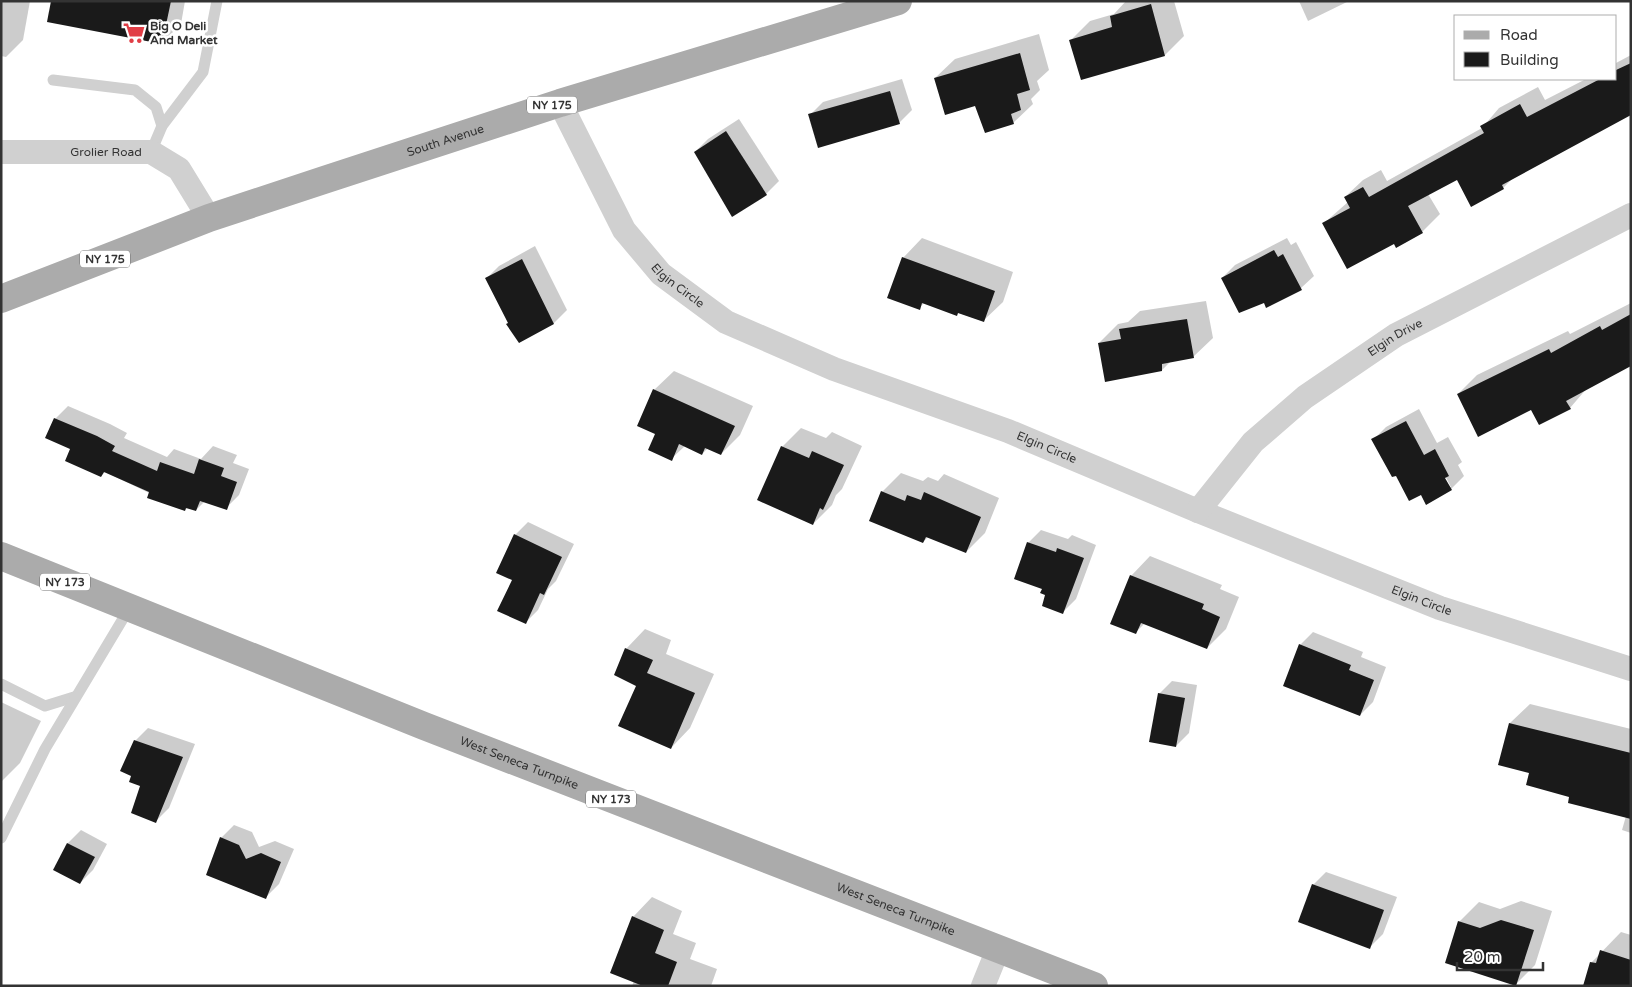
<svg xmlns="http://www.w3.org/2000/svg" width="1632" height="987" font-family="'Varela Round',sans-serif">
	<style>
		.shadow { fill: #0003; fill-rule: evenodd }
		.building { fill: #1a1a1a }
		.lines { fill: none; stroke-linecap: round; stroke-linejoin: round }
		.service { stroke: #d0d0d0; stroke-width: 11 }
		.minor { stroke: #d0d0d0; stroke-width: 24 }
		.primary { stroke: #ababab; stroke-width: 28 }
		.labels { text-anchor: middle; stroke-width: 5; stroke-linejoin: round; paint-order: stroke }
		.shield { fill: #fff; stroke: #707070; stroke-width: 1 }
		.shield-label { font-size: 11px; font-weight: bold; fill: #333 }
		.poi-label { font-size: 12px; font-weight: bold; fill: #333; stroke: #fff; text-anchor: start }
		.street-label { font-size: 12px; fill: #333; stroke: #fff }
	</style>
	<rect width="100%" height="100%" fill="#fff"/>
	<g class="shadow">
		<polygon points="1,1 30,1 23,40 6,57 1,56"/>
		<polygon points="52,1 185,1 181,24 162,43"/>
		<polygon points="1126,1 1174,1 1184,36 1165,55 1082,79 1071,40 1090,21 1114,14"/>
		<polygon points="1299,1 1349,1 1308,21"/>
		<polygon points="1039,34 1049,70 1037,81 1040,90 1031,99 1033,104 1013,123 976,104 935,78 955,59"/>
		<polygon points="1631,55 1631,114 1516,175 1503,188 1457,179 1428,194 1440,214 1422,232 1394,242 1323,224 1348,202 1345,197 1363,180 1381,170 1387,181 1482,128 1499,108 1538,87 1545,100 1586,79 1616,79 1616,63"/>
		<polygon points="902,79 912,110 899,123 810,115 823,102"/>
		<polygon points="739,119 779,181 766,194 695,152 708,139"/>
		<polygon points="922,238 1013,272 1003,302 983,321 925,302 919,308 903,258"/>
		<polygon points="1287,238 1291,245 1296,242 1314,276 1301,288 1264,302 1222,278 1235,265"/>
		<polygon points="535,246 567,310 554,323 519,342 486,279 499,266"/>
		<polygon points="1206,301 1213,338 1193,357 1171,361 1162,370 1099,343 1118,324 1128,322 1140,311"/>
		<polygon points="1631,303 1631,365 1588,387 1570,408 1532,409 1458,394 1477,375 1568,331 1570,334"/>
		<polygon points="674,371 753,406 740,435 721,454 708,448 702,454 685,446 671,459 656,433 654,390"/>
		<polygon points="68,406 110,424 127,433 124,438 167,457 174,449 201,459 213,446 237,455 233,463 249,469 239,495 226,508 205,501 196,510 188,507 185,510 105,472 101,476 72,449 55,419"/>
		<path d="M1419 409 1437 443 1448 437 1462 462 1458 465 1464 476 1451 489 1422 493 1396 474 1373 440 1386 427ZM1443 472 1451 487H1448L1441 473Z"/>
		<polygon points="801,428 826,438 832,432 862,446 842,489 836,495 832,505 813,524 782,447"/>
		<polygon points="901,473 923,481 928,477 938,481 944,474 999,498 985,533 966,552 928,537 923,542 882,492"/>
		<polygon points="528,522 574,544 556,581 548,589 538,610 525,623 513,579 515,535"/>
		<polygon points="1041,530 1068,539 1072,535 1096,545 1076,599 1063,612 1043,588 1028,543"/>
		<polygon points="1150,556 1222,585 1220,589 1239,597 1226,629 1207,648 1145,623 1135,633 1131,576"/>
		<polygon points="645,629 671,640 666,654 714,674 690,728 671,748 637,685 626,649"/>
		<polygon points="1313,632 1363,652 1361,657 1386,667 1373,702 1360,715 1300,645"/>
		<polygon points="1172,681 1197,685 1189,733 1176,746 1159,694"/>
		<polygon points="1,702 41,721 20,763 1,782"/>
		<polygon points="1530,704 1631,729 1631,833 1622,830 1626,816 1571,796 1530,772 1510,723"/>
		<polygon points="148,728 195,744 169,808 156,821 141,785 135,741"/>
		<polygon points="234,825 252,832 259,847 275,841 294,849 279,884 266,897 221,838"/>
		<polygon points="81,830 107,844 93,870 80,883 55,870 68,843"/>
		<polygon points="1326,872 1397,897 1383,934 1370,947 1313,885"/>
		<polygon points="652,897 682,911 673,934 696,943 690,959 717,969 711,986 632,986 634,981 633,917"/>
		<polygon points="1521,901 1552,911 1535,965 1516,984 1459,922 1479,902 1500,909"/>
		<polygon points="1621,932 1631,935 1631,986 1591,963"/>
	</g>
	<g class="building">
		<polygon points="51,1 171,1 162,44 47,22"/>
		<polygon points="1151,4 1165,56 1081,80 1069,40 1112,27 1110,16"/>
		<polygon points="1020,53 1030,90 1017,94 1021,110 1011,114 1014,124 985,133 975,106 945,115 934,78"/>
		<polygon points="1631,63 1631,115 1502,185 1504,189 1471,207 1457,180 1408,206 1423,233 1396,248 1394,244 1347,269 1322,223 1350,208 1344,197 1363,187 1369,197 1484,133 1480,126 1520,104 1527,117 1600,79 1616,79 1616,70"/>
		<polygon points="890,91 900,124 818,148 808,114"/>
		<polygon points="726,131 767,195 732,217 694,152"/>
		<polygon points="1274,250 1278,257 1283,254 1302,290 1266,308 1264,303 1239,313 1221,278"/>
		<polygon points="902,257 995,291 984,322 958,313 957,316 922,303 920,310 887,298"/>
		<polygon points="522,259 554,324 519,343 506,324 508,323 485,278"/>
		<polygon points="1631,314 1631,366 1566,401 1571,409 1539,425 1531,410 1478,437 1457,394 1549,349 1551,353 1600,326 1602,330"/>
		<polygon points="1187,319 1194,358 1162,364 1162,371 1105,382 1098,343 1121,339 1119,329"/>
		<polygon points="653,389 735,426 721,455 705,448 702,455 679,444 672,461 648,450 655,434 637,426"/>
		<polygon points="54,418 97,436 115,446 112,451 157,471 160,462 194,474 199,459 224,468 221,476 237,482 227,510 200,501 196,511 186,508 185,511 147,498 149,492 104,472 101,477 65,461 70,449 45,438"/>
		<polygon points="1406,421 1424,455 1435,449 1449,476 1445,478 1452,490 1426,505 1421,495 1409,501 1396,476 1392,477 1371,439"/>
		<polygon points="781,446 809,458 812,451 844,465 823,510 820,508 813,525 757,500"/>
		<polygon points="881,491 905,501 907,495 921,500 924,492 981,517 966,553 926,537 923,543 869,521"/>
		<polygon points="514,534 562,557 544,595 540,593 526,624 497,611 512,580 496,573"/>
		<polygon points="1027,542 1056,552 1057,548 1084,558 1063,614 1042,606 1045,595 1040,593 1042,589 1014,579"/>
		<polygon points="1130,575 1204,604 1202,609 1220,617 1207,649 1141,623 1136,634 1110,624"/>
		<polygon points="1299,644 1351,665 1349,670 1374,680 1360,716 1283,686"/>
		<polygon points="625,648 653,660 647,673 695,693 671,749 618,726 636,686 614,675"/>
		<polygon points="1158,693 1185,698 1176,747 1149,742"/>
		<polygon points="1509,723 1631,753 1631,819 1568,803 1569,797 1526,785 1529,773 1498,765"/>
		<polygon points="134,740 183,757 156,823 131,813 140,786 129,782 131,776 120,771"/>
		<polygon points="220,837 239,845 246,859 261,853 281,862 266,899 206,875"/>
		<polygon points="67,843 95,857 80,884 53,870"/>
		<polygon points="1312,884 1384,910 1370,949 1298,922"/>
		<polygon points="632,916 664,930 655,953 677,962 668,986 643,986 610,973"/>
		<polygon points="1501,920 1534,930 1516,986 1445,963 1458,921 1480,928"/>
		<polygon points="1600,950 1631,960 1631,986 1583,986 1590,962 1596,963"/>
	</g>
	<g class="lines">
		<g class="service">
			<polyline points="53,80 135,90 156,107 162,126"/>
			<polyline points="151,152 162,126 203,72 217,1"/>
			<polyline points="1,684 45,706 74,697"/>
			<polyline points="1,838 45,749 130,607"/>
		</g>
		<g class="minor">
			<path id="s1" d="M560 103 624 230 661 274 726 322 834 369 1008 431 1198 511 1440 608 1631 669"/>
			<path id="s2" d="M1 152H151L179 169 209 218"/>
			<path id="s3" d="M1198 511 1253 442 1305 397 1396 335 1631 215"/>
			<polyline points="983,986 998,949"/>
		</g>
		<g class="primary">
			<path id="s4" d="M1 299 209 218 324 180 560 103 898 1"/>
			<path id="s5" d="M1 556 424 726 1094 986"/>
		</g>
	</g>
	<defs>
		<g id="supermarket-bare" transform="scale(1.725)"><path d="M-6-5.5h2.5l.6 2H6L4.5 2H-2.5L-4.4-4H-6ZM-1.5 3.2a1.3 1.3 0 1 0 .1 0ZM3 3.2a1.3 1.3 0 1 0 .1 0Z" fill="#e13e46" stroke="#fff" stroke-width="2.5" paint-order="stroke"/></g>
	</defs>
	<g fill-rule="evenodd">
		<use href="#supermarket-bare" x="134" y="33"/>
	</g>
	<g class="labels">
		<g class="shield">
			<rect x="527" y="96.5" width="50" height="17" rx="4"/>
			<rect x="80" y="250.5" width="50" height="17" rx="4"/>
			<rect x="40" y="573.5" width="50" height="17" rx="4"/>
			<rect x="586" y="790.5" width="50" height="17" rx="4"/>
		</g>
		<g class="shield-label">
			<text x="552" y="109">NY 175</text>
			<text x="105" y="263">NY 175</text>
			<text x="65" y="586">NY 173</text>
			<text x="611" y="803">NY 173</text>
		</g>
		<g class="poi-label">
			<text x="150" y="30">Big O Deli<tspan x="150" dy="14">And Market</tspan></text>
		</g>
		<g class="street-label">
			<text dy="4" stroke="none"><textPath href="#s4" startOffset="472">South Avenue</textPath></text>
			<text dy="4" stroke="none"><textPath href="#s2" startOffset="105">Grolier Road</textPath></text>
			<text dy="4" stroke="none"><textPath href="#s1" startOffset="220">Elgin Circle</textPath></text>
			<text dy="4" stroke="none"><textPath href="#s3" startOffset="265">Elgin Drive</textPath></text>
			<text dy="4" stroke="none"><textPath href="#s1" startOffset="625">Elgin Circle</textPath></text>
			<text dy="4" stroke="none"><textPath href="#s1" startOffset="1030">Elgin Circle</textPath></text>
			<text dy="4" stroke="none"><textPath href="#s5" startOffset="558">West Seneca Turnpike</textPath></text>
			<text dy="4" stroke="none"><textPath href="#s5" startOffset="962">West Seneca Turnpike</textPath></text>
		</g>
	</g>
	<rect width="1632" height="987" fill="none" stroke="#333333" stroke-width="5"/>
	<rect x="1454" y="15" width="162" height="65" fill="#ffffff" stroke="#adadad"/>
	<rect x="1464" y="31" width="25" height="8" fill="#ababab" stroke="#adadad"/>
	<text x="1500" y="40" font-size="15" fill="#333333">Road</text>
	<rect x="1464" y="52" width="25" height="15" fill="#1a1a1a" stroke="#adadad"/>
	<text x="1500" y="65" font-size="15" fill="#333333">Building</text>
	<path d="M1457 962v8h86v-8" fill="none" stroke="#333333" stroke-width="2.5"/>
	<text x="1464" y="962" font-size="15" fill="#333333" stroke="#ffffff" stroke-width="4" paint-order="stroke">20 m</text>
</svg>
